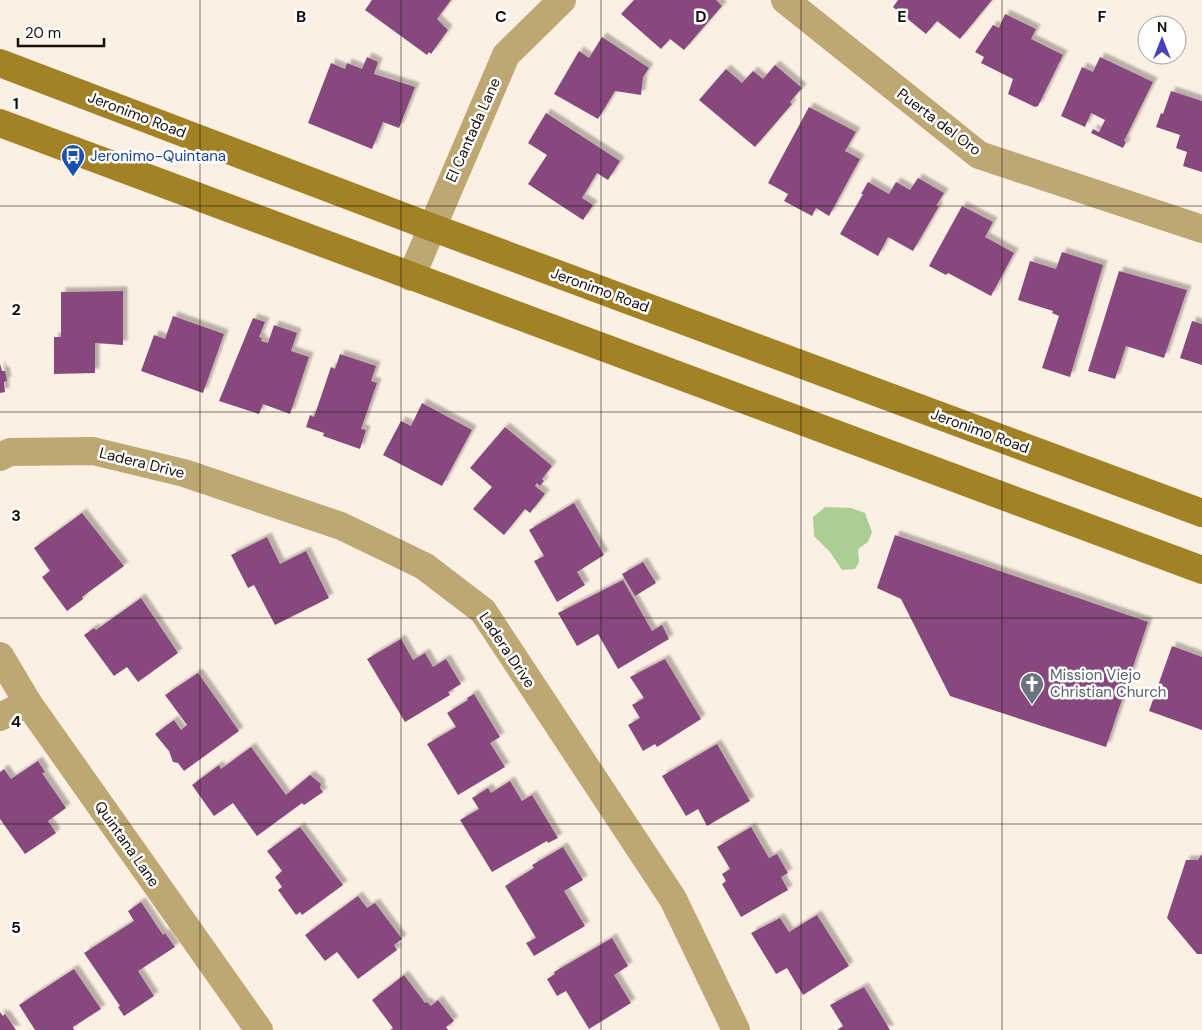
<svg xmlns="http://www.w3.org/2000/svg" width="1202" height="1030" font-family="'DM Sans',sans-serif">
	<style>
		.green { fill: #aace94 }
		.building { fill: #874a7d; filter: url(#shadow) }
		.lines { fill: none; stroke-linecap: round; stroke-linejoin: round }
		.minor { stroke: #bda772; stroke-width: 28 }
		.secondary { stroke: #a38125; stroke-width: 28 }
		.grid { fill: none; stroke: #160f08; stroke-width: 1; stroke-opacity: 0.55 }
		.labels { text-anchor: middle; stroke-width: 5; stroke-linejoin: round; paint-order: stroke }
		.street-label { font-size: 15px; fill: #160f08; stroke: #fff }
		.transit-label { font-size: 15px; fill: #164399; stroke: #fff; text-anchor: start }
		.worship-label { font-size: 15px; fill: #5b616d; stroke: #fff; text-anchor: start }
		.grid-label { font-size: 16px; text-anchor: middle; font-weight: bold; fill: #160f08; stroke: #fff; stroke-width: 5; stroke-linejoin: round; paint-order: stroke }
	</style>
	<defs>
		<filter id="shadow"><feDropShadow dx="4.5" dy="-4.5" stdDeviation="1" flood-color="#0004"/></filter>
	</defs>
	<rect width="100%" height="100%" fill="#fcefe3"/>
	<polygon class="green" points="825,507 851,508 865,513 872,532 868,542 858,549 859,562 855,569 842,570 830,552 814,536 813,517"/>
	<g class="building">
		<polygon points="372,0 451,0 437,19 448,30 431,54 429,52 427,55 365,10"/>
		<polygon points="634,0 716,0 722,6 684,50 670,39 661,49 621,14"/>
		<polygon points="898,0 992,0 960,39 937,21 926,34 893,7"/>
		<polygon points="1005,14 1036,29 1031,39 1063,55 1038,106 1035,107 1008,94 1013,79 981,63 984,57 975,52 993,25 999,28"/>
		<polygon points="602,37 649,68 643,77 641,95 615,91 598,119 554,94 579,51 589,58"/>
		<polygon points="367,57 378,62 374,74 415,87 399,128 383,122 372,149 308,123 331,63 345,69 347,63 362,69"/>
		<polygon points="1100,57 1153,82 1124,141 1126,142 1123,148 1091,133 1093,129 1099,132 1105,120 1091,113 1085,127 1061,116 1082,67 1093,72"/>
		<polygon points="775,65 802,88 790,102 792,104 755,147 699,100 726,69 742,83 753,71 763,79"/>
		<polygon points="1171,91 1202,101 1202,172 1183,166 1187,152 1176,148 1180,135 1156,127 1161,113 1163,114"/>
		<polygon points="809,107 856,132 845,151 860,159 829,216 816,208 812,216 784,201 788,194 768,183"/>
		<polygon points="546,113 620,161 608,180 597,173 582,198 593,205 583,220 528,184 547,155 528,143"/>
		<polygon points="918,178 944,193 936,206 939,206 913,251 888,237 878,256 840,234 863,194 861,194 868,182 889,194 896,182 910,190"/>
		<polygon points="962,206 993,222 985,237 1014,253 991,296 948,273 946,275 929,266"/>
		<polygon points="1062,252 1103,265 1070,377 1042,368 1059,316 1052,313 1053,311 1018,300 1030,261 1056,269"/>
		<polygon points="1119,271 1187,290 1164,358 1126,346 1115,379 1088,371"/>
		<polygon points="123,291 123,345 95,343 95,373 54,374 54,337 61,337 61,292"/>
		<polygon points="173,316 224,334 203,393 141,371 154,335 165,339"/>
		<polygon points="253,318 265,322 259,337 262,338 261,341 268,343 274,325 297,333 291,351 309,357 290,414 263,404 259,414 219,401"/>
		<polygon points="1192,321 1202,324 1202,365 1180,358"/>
		<polygon points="340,354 376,366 371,381 377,383 361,429 366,430 360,449 323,436 324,433 306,427 310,415 314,417 331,367 335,369"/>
		<polygon points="0,364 2,371 5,371 7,381 4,382 5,392 0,393"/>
		<polygon points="422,403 472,430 442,486 383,455 401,421 411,426"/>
		<polygon points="505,427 552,466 542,479 544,481 540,486 537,483 535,486 545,494 530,513 525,509 504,535 473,509 492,487 470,468"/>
		<polygon points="574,503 604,555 577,572 585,585 557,602 534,561 544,556 529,530"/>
		<polygon points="82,513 124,566 82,597 83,599 67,611 42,577 50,571 34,548"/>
		<polygon points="895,535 1148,622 1106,747 950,696 901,599 877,588"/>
		<polygon points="267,537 280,564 306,551 329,598 275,625 254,585 248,588 231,555"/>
		<polygon points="643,562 656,583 635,596 622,574"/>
		<polygon points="623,580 652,631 662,625 669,639 618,669 598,634 577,646 558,613"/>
		<polygon points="141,598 178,653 138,682 127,667 114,676 84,635 94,628 96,630"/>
		<polygon points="401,639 413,660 425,653 433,667 446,659 461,684 448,692 450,695 405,722 367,659"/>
		<polygon points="1172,646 1202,657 1202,730 1149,711"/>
		<polygon points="665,659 701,719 657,747 655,744 643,751 628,725 640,718 632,705 644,698 630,677"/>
		<polygon points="198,673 239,731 184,771 178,763 173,762 169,751 155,734 174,720 181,730 187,725 165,695"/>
		<polygon points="474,694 500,737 490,743 505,767 458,795 427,744 456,727 447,713 468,700 467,698"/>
		<polygon points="717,744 750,801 707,826 698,809 686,816 662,776"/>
		<polygon points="251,747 286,795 310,775 321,784 320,788 323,792 304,805 302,803 257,836 233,803 214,816 192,785 219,765 221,769"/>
		<polygon points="38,761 45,772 42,773 66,808 48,821 56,833 25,854 0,819 0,772 4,769 11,779"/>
		<polygon points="510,781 522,801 532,795 558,838 548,843 547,841 492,872 460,820 479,809 472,798 488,788 491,793"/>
		<polygon points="300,827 343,885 302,915 300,912 296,915 278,890 282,887 275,877 282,871 267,851"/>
		<polygon points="751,827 769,858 777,854 788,873 781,877 788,890 741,917 722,884 726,881 722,874 730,869 717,847"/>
		<polygon points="563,847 583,880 564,891 585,926 534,956 526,943 536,938 505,886 534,868 532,865"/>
		<polygon points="1202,854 1202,954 1197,954 1167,918 1186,860 1198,860"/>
		<polygon points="358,896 367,908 375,903 402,939 394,945 397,950 358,979 337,952 325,961 305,935"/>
		<polygon points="141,902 163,935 165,933 175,947 138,971 154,996 124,1016 118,1007 120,1006 84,953 134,921 128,911"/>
		<polygon points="817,915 849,966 803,995 787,968 776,974 751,933 780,918 789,932"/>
		<polygon points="612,938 628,966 614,975 631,1003 589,1029 566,991 557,996 547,979 555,974 554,972"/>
		<polygon points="74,969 101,1009 73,1027 74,1030 35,1030 19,1005"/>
		<polygon points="404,975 425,1003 427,1002 431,1006 438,1000 454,1021 446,1027 448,1030 390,1030 393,1028 372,1000"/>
		<polygon points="864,987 890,1030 837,1030 843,1026 830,1005"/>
		<polygon points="0,1012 3,1016 5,1014 16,1030 0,1030"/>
	</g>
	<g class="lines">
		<g class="minor">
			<polyline points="785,0 979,155 1202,229"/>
			<polyline points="411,277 506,55 562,0"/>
			<polyline points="0,457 10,452 93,451 184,473 341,526 424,566 483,611 673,899 736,1030"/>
			<polyline points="0,656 28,703 259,1030"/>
			<polyline points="0,717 28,703"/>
		</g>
		<g class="secondary">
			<polyline points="0,63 431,227 1202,513"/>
			<polyline points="0,123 1202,570"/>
		</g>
	</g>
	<path class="grid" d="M200 0V1030M401 0V1030M601 0V1030M801 0V1030M1002 0V1030M0 206H1202M0 412H1202M0 618H1202M0 824H1202"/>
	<defs>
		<g id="bus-pin" transform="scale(1.25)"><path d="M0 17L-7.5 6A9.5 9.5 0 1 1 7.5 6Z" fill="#1a4fb4" stroke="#fff"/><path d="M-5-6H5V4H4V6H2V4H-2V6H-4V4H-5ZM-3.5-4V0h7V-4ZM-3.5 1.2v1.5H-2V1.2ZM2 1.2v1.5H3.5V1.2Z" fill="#fff"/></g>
		<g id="church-pin" transform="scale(1.25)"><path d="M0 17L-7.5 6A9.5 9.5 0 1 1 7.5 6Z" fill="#6b7280" stroke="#fff"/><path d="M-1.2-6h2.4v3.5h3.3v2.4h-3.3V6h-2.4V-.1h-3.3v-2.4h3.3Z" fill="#fff"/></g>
	</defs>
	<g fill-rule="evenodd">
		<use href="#bus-pin" x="73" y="156"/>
		<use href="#church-pin" x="1032" y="684"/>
	</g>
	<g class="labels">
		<g class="street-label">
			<text transform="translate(137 115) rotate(21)" y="5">Jeronimo Road</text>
			<text transform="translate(939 122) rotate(37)" y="5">Puerta del Oro</text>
			<text transform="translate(473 130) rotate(-66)" y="5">El Cantada Lane</text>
			<text transform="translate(600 290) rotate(20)" y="5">Jeronimo Road</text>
			<text transform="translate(980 431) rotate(20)" y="5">Jeronimo Road</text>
			<text transform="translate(142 463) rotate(14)" y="5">Ladera Drive</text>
			<text transform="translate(507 650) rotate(56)" y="5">Ladera Drive</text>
			<text transform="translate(127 844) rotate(55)" y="5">Quintana Lane</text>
		</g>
		<g class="transit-label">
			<text x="90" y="161">Jeronimo-Quintana</text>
		</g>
		<g class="worship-label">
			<text x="1050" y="680">Mission Viejo<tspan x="1050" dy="17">Christian Church</tspan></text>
		</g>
	</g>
	<g class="grid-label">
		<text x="301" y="22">B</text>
		<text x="501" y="22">C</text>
		<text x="701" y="22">D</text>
		<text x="902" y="22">E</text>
		<text x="1102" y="22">F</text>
		<text x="16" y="109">1</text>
		<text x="16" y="315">2</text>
		<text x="16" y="521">3</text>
		<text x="16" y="727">4</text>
		<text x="16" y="933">5</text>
	</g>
	<g transform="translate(1162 40)"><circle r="24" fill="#ffffff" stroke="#a29f9c"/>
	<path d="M0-4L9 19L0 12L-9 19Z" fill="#4842b8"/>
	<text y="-8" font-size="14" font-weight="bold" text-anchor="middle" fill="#160f08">N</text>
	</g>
	<path d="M18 38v8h86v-8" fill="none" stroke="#160f08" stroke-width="2.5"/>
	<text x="25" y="38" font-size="15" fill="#160f08" stroke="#ffffff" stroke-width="4" paint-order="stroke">20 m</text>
</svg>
